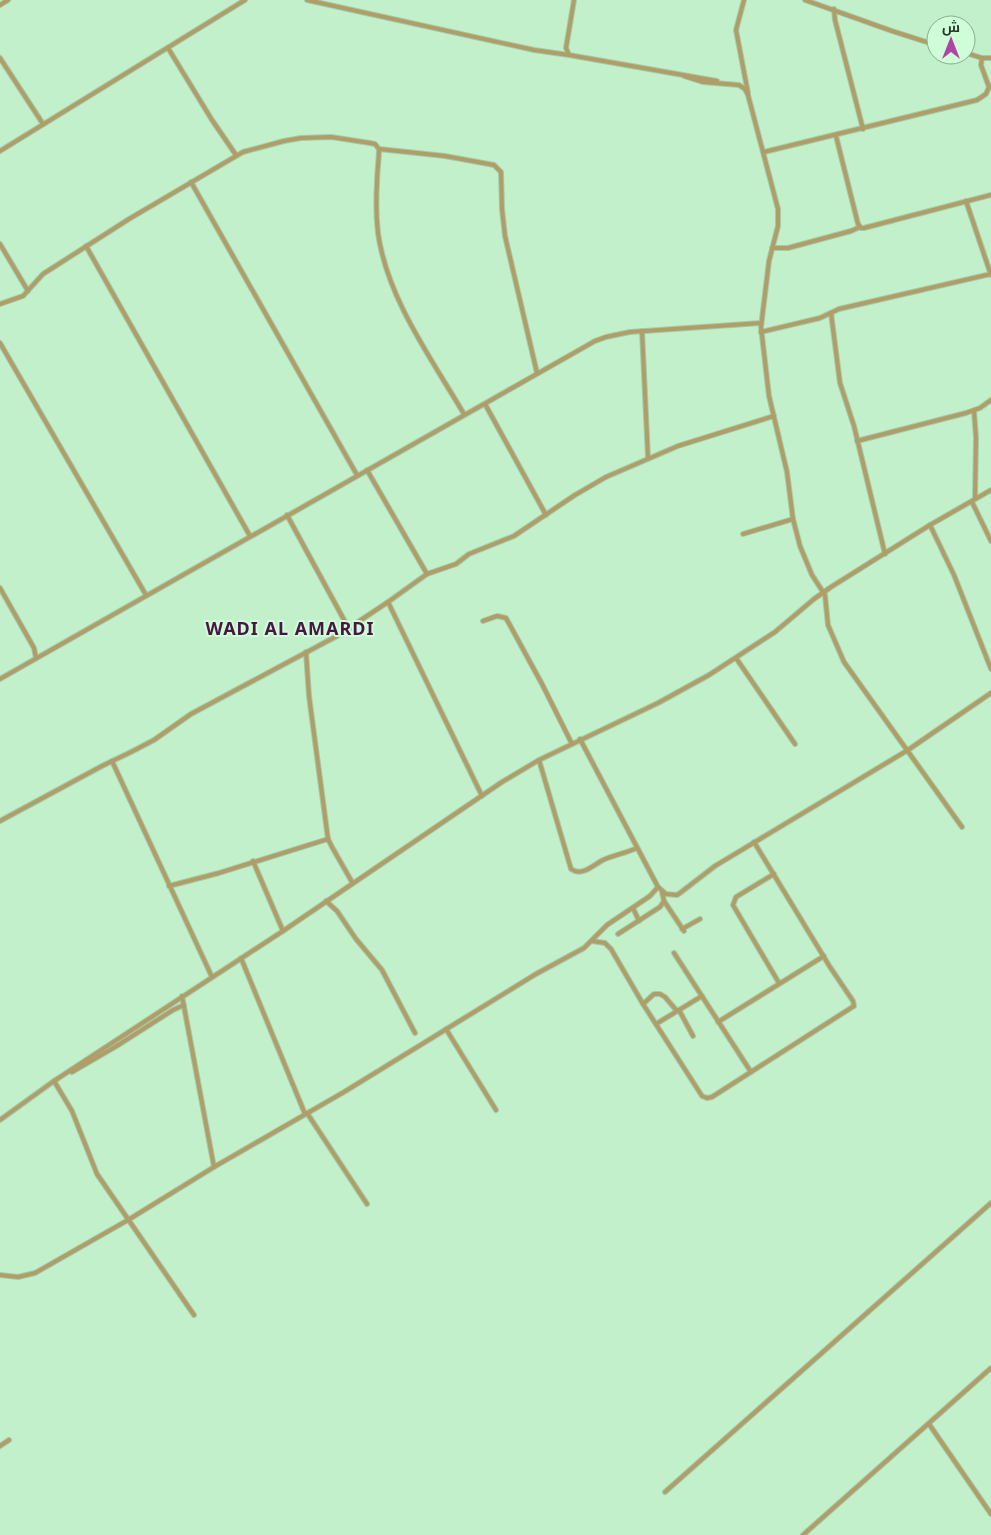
<svg xmlns="http://www.w3.org/2000/svg" width="991" height="1535" font-family="'Noto Sans',Cairo,sans-serif">
	<style>
		.lines { fill: none; stroke-linecap: round; stroke-linejoin: round }
		.street-casing { stroke: #a3cbaa; stroke-width: 6 }
		.street { stroke: #b09d68; stroke-width: 4 }
		.labels { text-anchor: middle; stroke-width: 4; stroke-linejoin: round; paint-order: stroke }
		.district-label { font-size: 18px; font-weight: bold; letter-spacing: 1px; fill: #481544; stroke: #cffdd7 }
	</style>
	<rect width="100%" height="100%" fill="#c2f0ca"/>
	<g class="lines">
		<g class="street-casing">
			<g id="street">
				<polyline points="307,0 534,50 569,55"/>
				<polyline points="574,0 566,48 569,55 717,81"/>
				<polyline points="744,0 736,30 748,93"/>
				<polyline points="805,0 892,31 936,45"/>
				<polyline points="0,5 8,0"/>
				<polyline points="834,9 835,20 863,129"/>
				<polyline points="168,48 212,120 236,155"/>
				<polyline points="966,53 982,58 991,58"/>
				<polyline points="0,58 43,124"/>
				<polyline points="684,76 703,82 739,85 745,89 748,95 778,209 778,226 769,261 761,327 769,396 787,472 793,519 800,546 812,575 825,595 828,625 844,662 962,827"/>
				<polyline points="836,136 858,224 861,228 864,228 991,195"/>
				<polyline points="379,149 445,156 494,165 501,172 502,209 505,236 537,373"/>
				<polyline points="0,151 245,0"/>
				<polyline points="764,152 977,100 986,94 989,87 981,65 982,58"/>
				<polyline points="191,182 357,475"/>
				<polyline points="966,201 991,275"/>
				<polyline points="0,244 28,291"/>
				<polyline points="86,246 250,536"/>
				<polyline points="772,248 788,248 851,231 860,227"/>
				<path d="M0 304 23 296 43 274 129 219 243 152 284 141 301 138 331 137 370 143 375 144 379 149C379 160 377 172 377 183 376 200 376 216 378 233 387 298 431 358 464 414"/>
				<polyline points="831,313 840,383 854,426 885,554"/>
				<polyline points="642,331 648,458"/>
				<polyline points="761,332 820,318 839,309 991,274"/>
				<polyline points="0,343 146,595"/>
				<polyline points="485,404 546,515"/>
				<polyline points="974,411 976,438 975,499"/>
				<polyline points="857,441 966,413 980,408 991,400"/>
				<polyline points="367,470 427,574"/>
				<polyline points="972,502 991,541"/>
				<polyline points="287,515 349,629"/>
				<polyline points="930,525 954,575 991,669"/>
				<polyline points="743,534 793,519"/>
				<polyline points="0,588 34,648 36,658"/>
				<polyline points="388,602 482,796"/>
				<polyline points="483,621 497,616 506,618 542,684 572,744"/>
				<polyline points="306,652 309,696 328,839 332,847 352,882"/>
				<polyline points="736,658 795,744"/>
				<polyline points="0,679 595,341 606,337 630,332 761,323"/>
				<polyline points="580,739 658,887 666,894 677,895 680,893 715,866 908,750 991,693"/>
				<path d="M539 760 571 869C582 877 593 865 603 860 614 855 626 853 637 848"/>
				<polyline points="112,761 212,977"/>
				<polyline points="0,821 102,766 131,752 154,740 191,714 337,636 388,602 427,574 456,564 469,554 514,536 575,495 606,477 678,446 774,416"/>
				<polyline points="253,861 283,931"/>
				<polyline points="774,874 736,897 733,905 779,983"/>
				<polyline points="169,886 219,873 328,839"/>
				<polyline points="326,901 337,911 356,939 382,970 415,1033"/>
				<polyline points="664,901 684,931"/>
				<polyline points="633,908 639,921"/>
				<polyline points="682,929 700,919"/>
				<polyline points="618,934 660,907 664,901 662,892"/>
				<polyline points="592,941 605,943 611,949 643,1004 702,1096 707,1098 712,1097 854,1006 853,1001 830,967 754,842"/>
				<polyline points="674,953 751,1072"/>
				<polyline points="241,958 305,1114"/>
				<polyline points="182,996 214,1167"/>
				<polyline points="643,1004 654,994 660,994 665,997 677,1011"/>
				<polyline points="679,1010 693,1036"/>
				<polyline points="718,1022 824,956"/>
				<polyline points="656,1024 702,996"/>
				<polyline points="446,1029 496,1110"/>
				<polyline points="72,1072 115,1047 173,1010 184,1005"/>
				<polyline points="56,1080 54,1081 72,1111 97,1174 194,1315"/>
				<polyline points="307,1113 367,1204"/>
				<polyline points="0,1120 54,1081 283,931 502,782 539,760 658,703 709,675 775,632 814,599 831,587 930,525 991,490"/>
				<polyline points="0,1275 18,1277 35,1273 128,1220 214,1167 344,1092 536,974 584,948 607,925 650,896 658,887"/>
				<polyline points="929,1424 991,1514"/>
				<polyline points="0,1446 9,1440"/>
				<polyline points="665,1492 991,1203"/>
				<polyline points="803,1535 991,1368"/>
			</g>
		</g>
		<use href="#street" class="street"/>
	</g>
	<g class="labels">
		<g class="district-label">
			<text x="290" y="635">WADI AL AMARDI</text>
		</g>
	</g>
	<g transform="translate(951 40)"><circle r="24" fill="#cffdd7" stroke="#8bae91"/>
	<path d="M0-4L9 19L0 12L-9 19Z" fill="#ad44a6"/>
	<text y="-8" font-size="14" font-weight="bold" text-anchor="middle" fill="#253729">ش</text>
	</g>
</svg>
